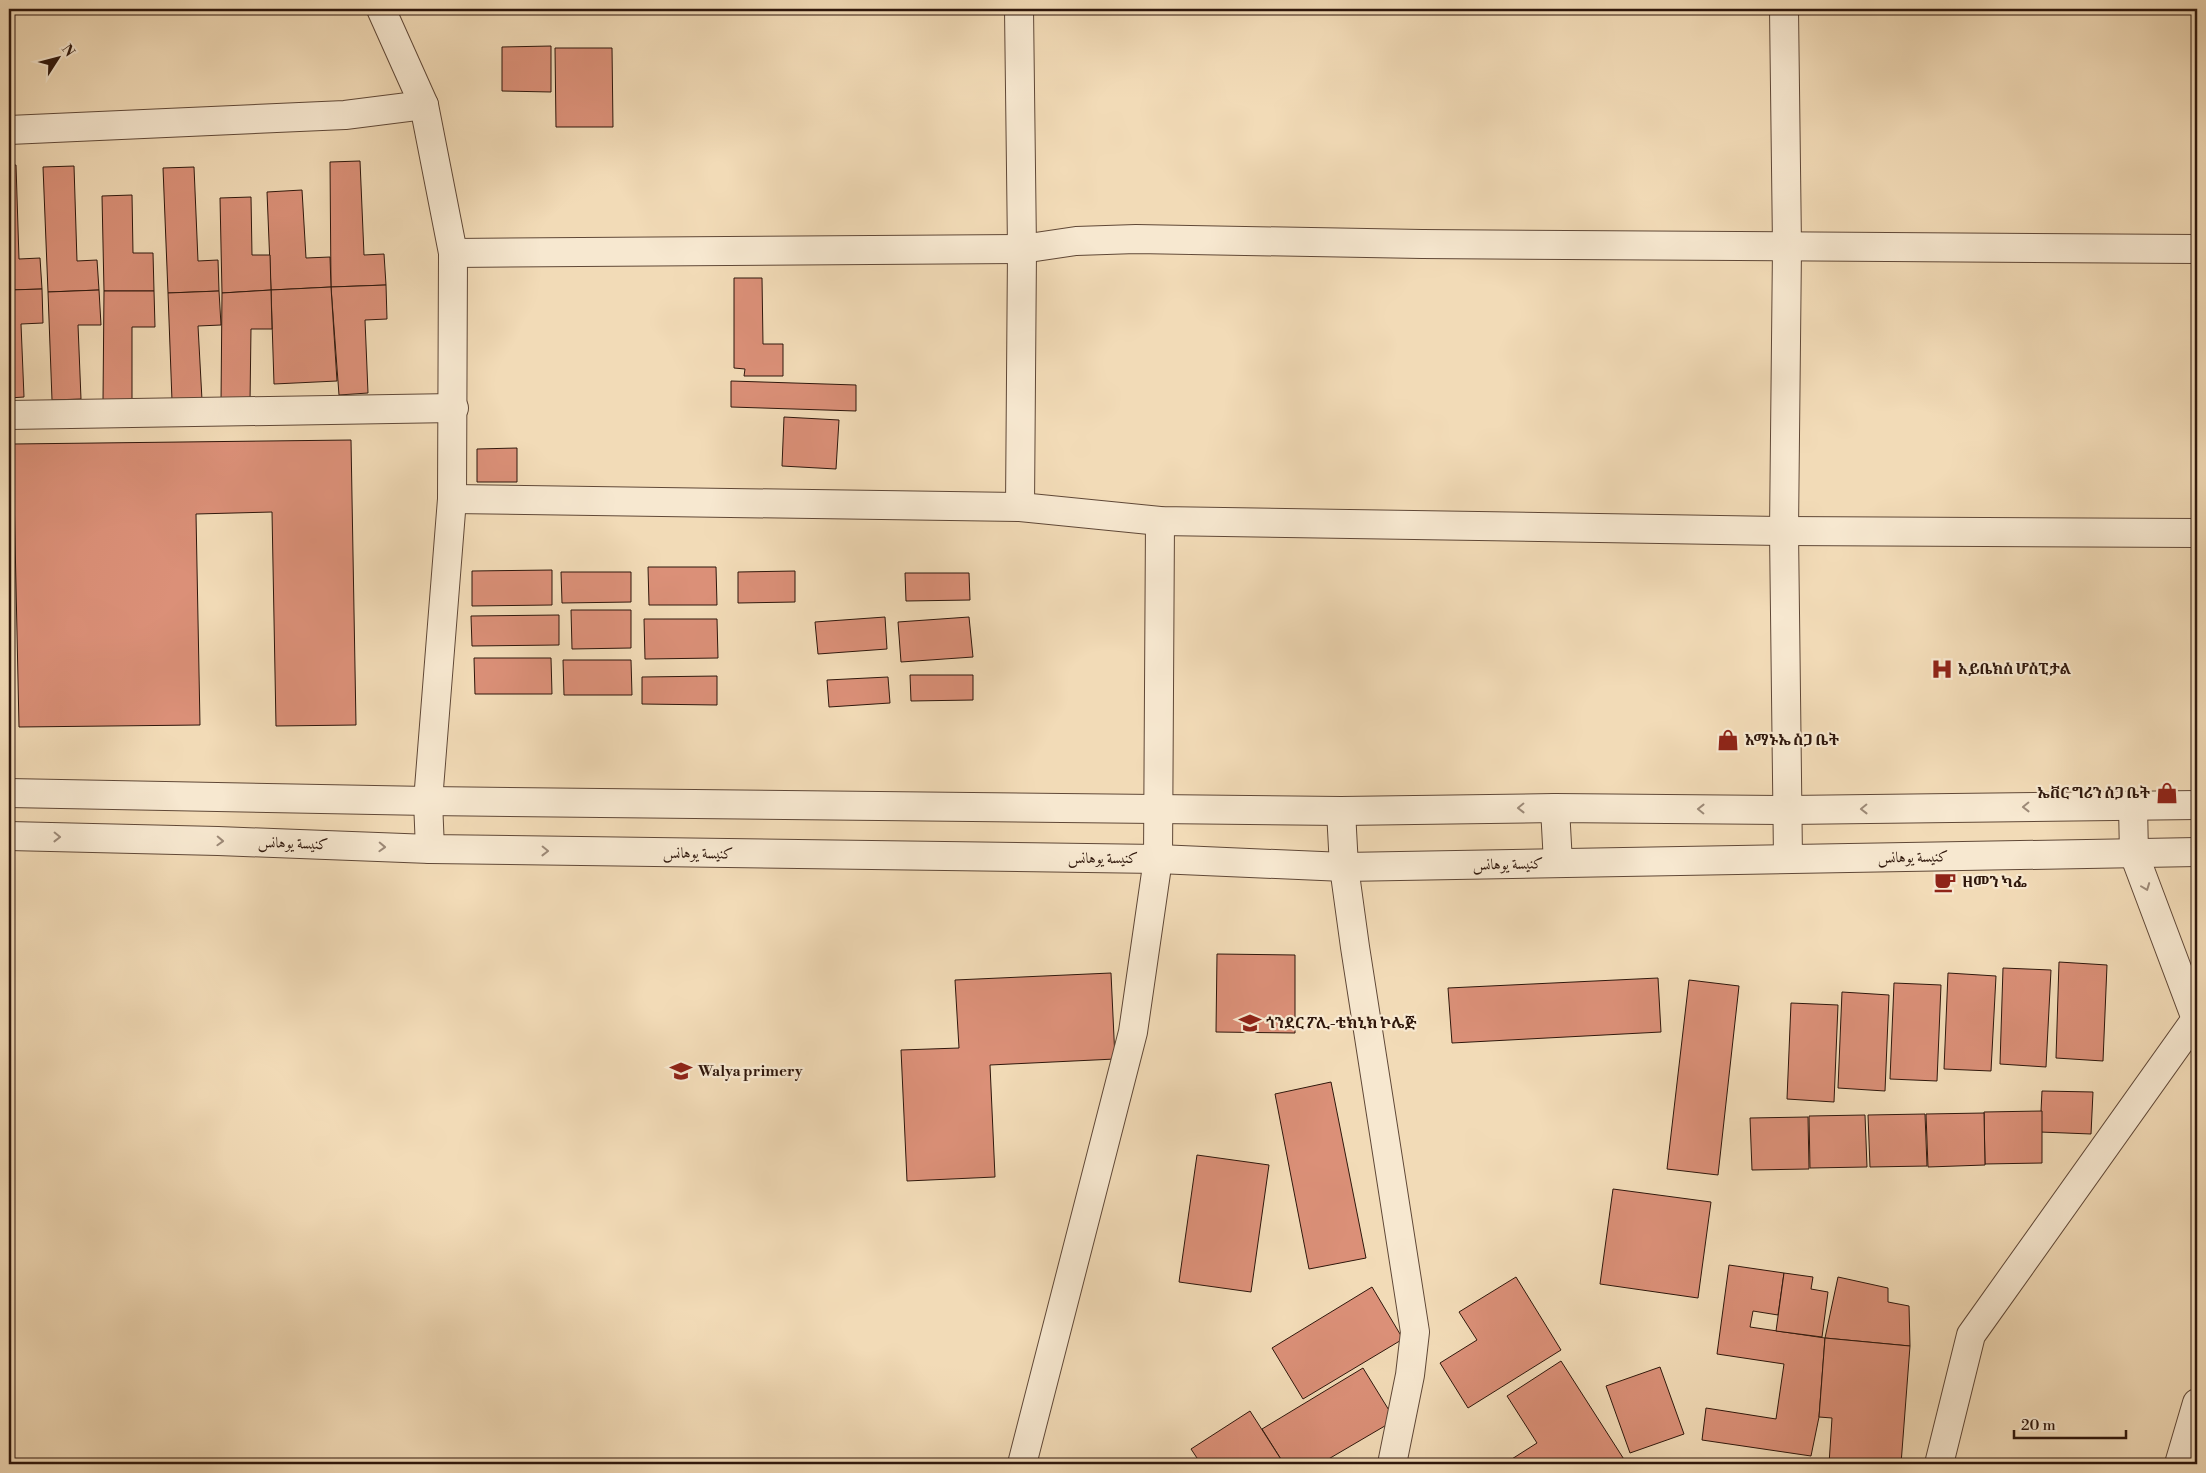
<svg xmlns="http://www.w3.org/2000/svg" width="2206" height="1473" font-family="'Libre Bodoni',Amiri,'Noto Serif Ethiopic',serif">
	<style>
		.building { fill: #db9078; stroke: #2f170c }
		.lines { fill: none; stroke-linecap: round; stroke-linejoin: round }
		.minor-casing { stroke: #604837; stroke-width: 30 }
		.tertiary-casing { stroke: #604837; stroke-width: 30 }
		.minor { stroke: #f7e8d0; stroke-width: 28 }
		.tertiary { stroke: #f7e8d0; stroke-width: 28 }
		.oneway { stroke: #9d8a78 }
		.labels { text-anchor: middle; stroke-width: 4.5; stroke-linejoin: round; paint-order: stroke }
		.poi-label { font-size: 15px; font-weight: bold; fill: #2f170c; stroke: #f7e8d0; text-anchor: start }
		.street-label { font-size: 15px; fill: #2f170c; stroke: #f7e8d0 }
	</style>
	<rect width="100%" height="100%" fill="#f2dbb7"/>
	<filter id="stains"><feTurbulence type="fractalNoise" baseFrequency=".004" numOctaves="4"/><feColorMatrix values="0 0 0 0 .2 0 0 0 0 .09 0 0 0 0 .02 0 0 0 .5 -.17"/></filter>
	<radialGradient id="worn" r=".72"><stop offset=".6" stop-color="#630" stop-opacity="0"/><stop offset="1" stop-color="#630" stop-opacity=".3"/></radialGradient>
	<g class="building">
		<polygon points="551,46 551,92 502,91 502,47"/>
		<polygon points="555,48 612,48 613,127 556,127"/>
		<polygon points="360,161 364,255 384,254 386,285 331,287 330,162"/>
		<polygon points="9,165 16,165 19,259 40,258 42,289 9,290"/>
		<polygon points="74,166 77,261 97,260 99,290 48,292 43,167"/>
		<polygon points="194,167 198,261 218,260 219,291 168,293 163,168"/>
		<polygon points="302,190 306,258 330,257 331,287 271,290 267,192"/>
		<polygon points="132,195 133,253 153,253 154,291 104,291 102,196"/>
		<polygon points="251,197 252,255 270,255 271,290 222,293 220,198"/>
		<polygon points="734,278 762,278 763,344 783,344 783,376 744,376 745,369 734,368"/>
		<polygon points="386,285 387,319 365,320 368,393 339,395 331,287"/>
		<polygon points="331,287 337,381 274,384 271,290"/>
		<polygon points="42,289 43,323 21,324 24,397 9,398 9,290"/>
		<polygon points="99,290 101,325 78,325 81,399 52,400 48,292"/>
		<polygon points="271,290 272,329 251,329 250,402 221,402 222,293"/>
		<polygon points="104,291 154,291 155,327 132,327 132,401 103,400"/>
		<polygon points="219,291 221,325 198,326 202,400 172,401 168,293"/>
		<polygon points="731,381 856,385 856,411 731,407"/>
		<polygon points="784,417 839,420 836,469 782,466"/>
		<polygon points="351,440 356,725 276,726 272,512 196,514 200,725 19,727 13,444"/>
		<polygon points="517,448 517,482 477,482 477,449"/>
		<polygon points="648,567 716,567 717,605 649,605"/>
		<polygon points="552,570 552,605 472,606 472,571"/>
		<polygon points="795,571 795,602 738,603 738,572"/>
		<polygon points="561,572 631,572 631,602 562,603"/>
		<polygon points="905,573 969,573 970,600 906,601"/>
		<polygon points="571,610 631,610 631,648 572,649"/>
		<polygon points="559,615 559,645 472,646 471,616"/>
		<polygon points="885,617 887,649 818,654 815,622"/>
		<polygon points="969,617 973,657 901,662 898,622"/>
		<polygon points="644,619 717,619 718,658 645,659"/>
		<polygon points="474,658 551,658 552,694 475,694"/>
		<polygon points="563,660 631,660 632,695 564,695"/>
		<polygon points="910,675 973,675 973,700 911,701"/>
		<polygon points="717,676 717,705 642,704 642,677"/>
		<polygon points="888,677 890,703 829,707 827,680"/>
		<polygon points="1217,954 1295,955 1295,1033 1216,1032"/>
		<polygon points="2059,962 2107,965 2103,1061 2056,1058"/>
		<polygon points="2003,968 2051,970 2046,1067 2000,1064"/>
		<polygon points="1111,973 1115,1059 990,1065 995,1177 907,1181 901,1050 959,1048 955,980"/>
		<polygon points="1948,973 1996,976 1991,1071 1944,1069"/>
		<polygon points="1658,978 1661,1032 1452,1043 1448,988"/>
		<polygon points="1689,980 1739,986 1718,1175 1667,1169"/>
		<polygon points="1894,983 1941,985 1937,1081 1890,1079"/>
		<polygon points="1842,992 1889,995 1885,1091 1838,1088"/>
		<polygon points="1791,1003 1838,1005 1834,1102 1787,1099"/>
		<polygon points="1331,1082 1366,1258 1309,1269 1275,1094"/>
		<polygon points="2042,1091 2093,1092 2091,1134 2040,1132"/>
		<polygon points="2042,1111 2042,1163 1985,1164 1984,1112"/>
		<polygon points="1984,1113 1985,1165 1928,1167 1926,1114"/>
		<polygon points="1925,1114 1927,1166 1870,1167 1868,1115"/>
		<polygon points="1865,1115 1867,1167 1810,1168 1809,1116"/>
		<polygon points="1808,1117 1809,1169 1752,1170 1750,1118"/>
		<polygon points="1197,1155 1269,1165 1251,1292 1179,1282"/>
		<polygon points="1613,1189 1711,1202 1698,1298 1600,1284"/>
		<polygon points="1729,1265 1784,1273 1778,1315 1753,1311 1750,1327 1825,1338 1819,1417 1811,1456 1702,1440 1706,1408 1776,1419 1784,1364 1717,1354"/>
		<polygon points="1784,1273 1813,1277 1811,1289 1828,1292 1822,1337 1776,1331"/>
		<polygon points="1516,1277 1561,1350 1468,1408 1440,1363 1477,1340 1459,1312"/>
		<polygon points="1838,1277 1888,1288 1888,1302 1909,1306 1910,1346 1825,1338"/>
		<polygon points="1372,1287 1403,1339 1303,1399 1272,1348"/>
		<polygon points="1825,1338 1910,1346 1901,1464 1829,1464 1832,1418 1819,1417"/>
		<polygon points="1561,1361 1627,1464 1504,1464 1537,1443 1507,1396"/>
		<polygon points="1660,1367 1684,1434 1630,1453 1606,1386"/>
		<polygon points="1363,1368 1395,1420 1320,1464 1284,1464 1262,1429"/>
		<polygon points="1250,1411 1284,1464 1201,1464 1191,1449"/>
	</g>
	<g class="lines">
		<g class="minor-casing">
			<g id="minor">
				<polyline points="381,9 424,105 453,253 452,499 428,801 430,849"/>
				<polyline points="1019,9 1022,249 1020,507"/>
				<polyline points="1784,9 1787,247 1784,531 1788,859"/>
				<polyline points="9,130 345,115 424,105"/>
				<polyline points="453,253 1022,249 1076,241 1136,239 1422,244 2197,249"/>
				<polyline points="9,415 454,408"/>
				<polyline points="452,499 1020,507 1160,521 1784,531 2197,533"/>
				<polyline points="2133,806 2134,854 2196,1019 2197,1016"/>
				<polyline points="1341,811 1344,867 1355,947 1415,1332 1410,1375 1392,1464"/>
				<polyline points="1022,1464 1133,1032 1158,859 1160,521"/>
				<polyline points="1939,1464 1971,1335 2196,1019"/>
				<polyline points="2179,1464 2197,1403"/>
			</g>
		</g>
		<g class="tertiary-casing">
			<g id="tertiary">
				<polyline points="9,793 428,801 1341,811 1555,808 1788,810 2197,805"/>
				<polyline points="1555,808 1558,863"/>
				<polyline points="9,836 218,841 430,849 1158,859 1344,867 2197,852"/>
			</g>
		</g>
		<use href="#minor" class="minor"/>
		<use href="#tertiary" class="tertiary"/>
	</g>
	<defs><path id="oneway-chevron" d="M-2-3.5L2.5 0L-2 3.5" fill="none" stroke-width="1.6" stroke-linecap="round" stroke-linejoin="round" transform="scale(1.25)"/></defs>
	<g class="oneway">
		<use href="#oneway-chevron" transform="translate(2026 807) rotate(179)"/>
		<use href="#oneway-chevron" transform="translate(1521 808) rotate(179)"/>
		<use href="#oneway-chevron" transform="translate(1701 809) rotate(-179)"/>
		<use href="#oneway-chevron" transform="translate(1864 809) rotate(179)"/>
		<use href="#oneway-chevron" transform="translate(57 837) rotate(1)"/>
		<use href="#oneway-chevron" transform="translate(220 841) rotate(2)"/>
		<use href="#oneway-chevron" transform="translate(382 847) rotate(2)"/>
		<use href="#oneway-chevron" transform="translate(545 851) rotate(1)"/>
		<use href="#oneway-chevron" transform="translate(2146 887) rotate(69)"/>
	</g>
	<defs>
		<g id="hospital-bare" transform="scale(1.725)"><path d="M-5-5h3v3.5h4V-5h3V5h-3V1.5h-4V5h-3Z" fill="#8f2418" stroke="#f7e8d0" stroke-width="2.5" paint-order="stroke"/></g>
		<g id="shop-bare" transform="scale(1.725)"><path d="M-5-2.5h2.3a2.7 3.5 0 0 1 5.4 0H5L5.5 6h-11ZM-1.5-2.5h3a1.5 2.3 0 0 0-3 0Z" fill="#8f2418" stroke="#f7e8d0" stroke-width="2.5" paint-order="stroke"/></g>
		<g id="cafe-bare" transform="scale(1.725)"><path d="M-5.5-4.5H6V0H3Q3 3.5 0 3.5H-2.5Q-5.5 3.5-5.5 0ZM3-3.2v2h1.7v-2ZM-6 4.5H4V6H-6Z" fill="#8f2418" stroke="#f7e8d0" stroke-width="2.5" paint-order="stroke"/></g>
		<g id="school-bare" transform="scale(1.725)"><path d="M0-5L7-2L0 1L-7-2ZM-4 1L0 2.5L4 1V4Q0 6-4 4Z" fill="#8f2418" stroke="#f7e8d0" stroke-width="2.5" paint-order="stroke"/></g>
	</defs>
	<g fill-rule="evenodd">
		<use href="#hospital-bare" x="1942" y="669"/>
		<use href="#shop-bare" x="1728" y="740"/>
		<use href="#shop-bare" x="2167" y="793"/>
		<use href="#cafe-bare" x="1945" y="882"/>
		<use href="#school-bare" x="1250" y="1023"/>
		<use href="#school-bare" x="681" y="1071"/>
	</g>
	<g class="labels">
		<g class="poi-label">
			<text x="1958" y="674">አይቤክስ ሆስፒታል</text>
			<text x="1745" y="745">አማኑኤ ስጋ ቤት</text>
			<text x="2150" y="798" text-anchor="end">ኤቨር ግሪን ስጋ ቤት</text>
			<text x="1962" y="887">ዘመን ካፌ</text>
			<text x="1266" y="1028">ጎንደር ፖሊ-ቴክኒክ ኮሌጅ</text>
			<text x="698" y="1076">Walya primery</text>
		</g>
		<g class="street-label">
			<text transform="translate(293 843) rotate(2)" y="5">كنيسة يوهانس</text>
			<text transform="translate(698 853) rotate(1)" y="5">كنيسة يوهانس</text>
			<text transform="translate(1913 857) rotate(-1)" y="5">كنيسة يوهانس</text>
			<text x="1103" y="863">كنيسة يوهانس</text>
			<text transform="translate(1508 864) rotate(-1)" y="5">كنيسة يوهانس</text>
		</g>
	</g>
	<rect width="2206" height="1473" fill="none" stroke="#f2dbb7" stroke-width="30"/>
	<rect x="10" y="10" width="2186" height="1453" fill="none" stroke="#2f170c" stroke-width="2.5"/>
	<rect x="15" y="15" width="2176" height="1443" fill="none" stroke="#2f170c"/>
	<g transform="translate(58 58) rotate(54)" stroke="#f7e8d0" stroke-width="4" paint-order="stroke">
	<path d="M0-4L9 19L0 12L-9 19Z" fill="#2f170c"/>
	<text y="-8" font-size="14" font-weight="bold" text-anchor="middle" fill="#2f170c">N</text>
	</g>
	<path d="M2014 1430v8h112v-8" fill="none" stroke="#2f170c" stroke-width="2.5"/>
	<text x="2021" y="1430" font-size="15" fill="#2f170c" stroke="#f7e8d0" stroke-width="4" paint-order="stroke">20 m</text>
	<rect width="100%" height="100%" filter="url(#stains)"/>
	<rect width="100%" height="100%" fill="url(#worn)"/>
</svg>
